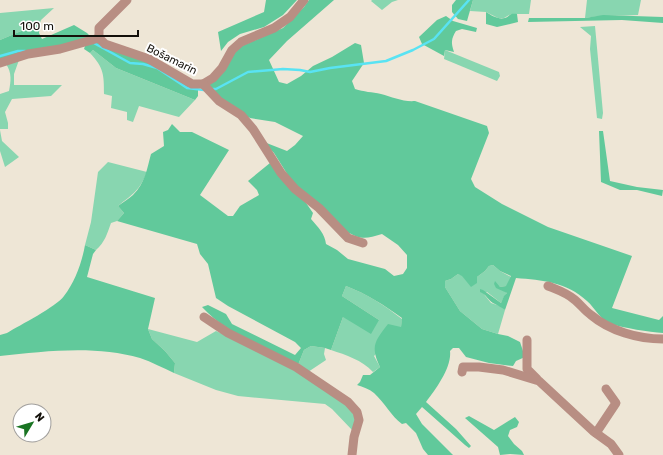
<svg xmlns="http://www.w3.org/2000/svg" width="663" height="455" font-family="Rubik,sans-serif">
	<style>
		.green { fill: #88d6b0 }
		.forest { fill: #61c99b }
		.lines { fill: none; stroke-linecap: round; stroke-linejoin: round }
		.stream { stroke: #59e3f3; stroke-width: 2.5 }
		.street { stroke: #b88e83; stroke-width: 9 }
		.labels { text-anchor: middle; stroke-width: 4; stroke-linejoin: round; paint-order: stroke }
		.street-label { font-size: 11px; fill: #13100a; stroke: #fff }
	</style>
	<rect width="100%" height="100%" fill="#eee6d6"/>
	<g class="green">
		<polygon points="372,0 398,0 392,2 382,10 371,1"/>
		<polygon points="473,0 531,0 529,14 511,14 504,18 498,18 486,12 470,11"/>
		<path d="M587 0H641L638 15C620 16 603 15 585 18Z"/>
		<polygon points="54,8 41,20 40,23 0,40 0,13"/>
		<polygon points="595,26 603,113 602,119 597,118 590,49 591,36 580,27"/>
		<path d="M93 50 116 68 195 100 179 117 139 106 133 122 127 120V112L111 108 112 96 104 94C104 75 104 68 90 53Z"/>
		<polygon points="445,50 499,72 500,76 497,81 444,59"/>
		<path d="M19 60 14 74V85H62L51 96 12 99 5 112 8 123V129H0V94L9 91C11 81 12 73 6 64Z"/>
		<polygon points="0,130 2,141 19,157 5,167 0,151"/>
		<path d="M108 162 147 172C139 191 134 193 118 206L124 213 117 221 111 223C107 234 105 242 96 250L85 245 91 222 98 172Z"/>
		<polygon points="493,265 500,271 511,277 507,286 500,287 494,284 507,293 504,297 501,303 487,292 483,293 491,303 500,306 505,310 498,334 482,329 460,311 445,287 445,281 451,279 458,274 462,275 471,286 477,282 477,277 485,271 489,266"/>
		<path d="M346 286C367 294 384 305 402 319L401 328 374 356 380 367 373 372C362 360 346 355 331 350L343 317 379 320 342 296Z"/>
		<polygon points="148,329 197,342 216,331 284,362 346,404 357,419 353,431 332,409 325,404 238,396 216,390 174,373 175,363 165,351 152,339"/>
		<polygon points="311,346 325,348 324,354 326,360 308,372 298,365 304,350"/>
	</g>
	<g class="forest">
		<polygon points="266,0 297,0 283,15 264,27 240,34 228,42 221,51 218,32 264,12"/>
		<path d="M309 0H334L287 41 269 60 279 82 287 84 301 76 313 66 332 57 355 43 361 45 364 63 352 81 355 89C364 92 372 92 381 94 392 97 403 102 415 101L487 126 489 133 471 179 475 187 502 204 548 227 632 256 612 308 659 320 663 316V333C649 332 624 328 611 324 600 320 596 309 587 301 567 282 542 280 516 278L505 310C501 307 497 305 493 303 488 300 486 294 480 292V289L483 290 501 303 504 296 507 293 496 288 494 284 495 281 500 287 506 286 511 276 500 271 493 265 489 266 485 271 477 277V283L471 287 462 276 458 274 451 279 445 281V287L460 311 482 329 498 334 508 336 520 342 525 357 516 361 513 366 489 363 466 357 459 348H453L450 351C452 367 436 389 426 402L456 429 471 446 469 448 465 445 422 407 416 414 422 424 453 455H428L423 449 416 433 406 423 402 424C391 416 385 403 374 393 369 389 363 387 357 385L360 382 363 375H370L380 367C370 346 375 341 388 324L401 327 402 318C384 305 367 294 346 286L342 296 379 320 371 334 343 317 331 350 325 348 311 346 304 350 298 365C265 348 227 334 202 307L208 305 226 314 232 324 295 355 301 348 295 342 228 306 216 298 208 264 200 254 197 244 117 221 124 213 118 206C123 202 129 199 133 195 145 183 147 169 151 154L164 146 163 132 168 130 172 124 180 132H192L229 150 200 195 228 216H233L240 206 259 195 257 190 248 181 270 163 304 200 313 213 311 219C318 227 325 234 326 244L337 250 348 259 385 269 394 276 403 274 407 268V255L398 245 382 234C366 239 360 240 346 231L296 188 274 153 264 142 287 151 295 145 303 136 275 122 250 118 210 94 205 88 235 49 283 28 304 7Z"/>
		<polygon points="456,0 473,0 467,21 458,19 452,12 452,5"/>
		<path d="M486 12C491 15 498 20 505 18 511 16 508 13 517 14L518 22 497 27 486 24Z"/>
		<polygon points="603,15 663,17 663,23 622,20 528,22 529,18 585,18"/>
		<path d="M446 16 453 21 477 28 476 32 462 29 456 31C451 39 451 43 454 52L445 50 444 56 422 44 419 37 437 20Z"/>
		<polygon points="40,23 39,33 42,39 74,25 87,33 92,38 0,60 0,40"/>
		<polygon points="95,40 151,62 175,78 198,89 198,96 195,100 116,68 93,50 90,53 84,49 85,46"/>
		<polygon points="599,131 603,131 610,181 637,187 663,190 662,196 637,190 620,190 601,182"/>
		<path d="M85 245 96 250 93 254 87 277 155 298 148 329 152 339 165 351 175 363 174 373C163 368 152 362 140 358 96 345 45 351 0 356V335L7 333C20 325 56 307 64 296 75 282 82 262 85 245Z"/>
		<polygon points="469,416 494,430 515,417 519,422 517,427 510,430 508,436 514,444 522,451 524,455 510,454 500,455 498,447 465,418"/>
	</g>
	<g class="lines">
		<g class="stream">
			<polyline points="92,42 130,63 143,64 157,68 187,88 204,90"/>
			<polyline points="0,56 18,51 25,51"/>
			<polyline points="211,89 216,89 248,72 283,69 300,70 310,72 330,68 386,61 413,50 434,39 469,0"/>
		</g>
		<g class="street">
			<polyline points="127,0 99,28 99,38 105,44 149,59 192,84 203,84 213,78 222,68 232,50 241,42 274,28 290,17 304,0"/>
			<polyline points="0,63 28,54 60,49 99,38"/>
			<polyline points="203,84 219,101 241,115 253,129 281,173 295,189 319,208 348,238 363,243"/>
			<path d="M548 286C558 290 567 293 575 300 581 305 585 311 591 315 610 331 638 339 663 339"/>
			<polyline points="204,317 228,333 296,367 348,402 357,412 359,420 354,437 352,455"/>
			<polyline points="527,340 527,369 537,379"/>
			<polyline points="462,372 463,367 479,367 503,370 539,381 593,431 611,444 619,455"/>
			<polyline points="596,433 616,403 606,389"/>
		</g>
	</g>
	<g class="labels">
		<g class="street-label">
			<text transform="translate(172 59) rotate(26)" y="4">Bošamarin</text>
		</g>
	</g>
	<g transform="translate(32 423) rotate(52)"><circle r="19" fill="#ffffff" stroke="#a19f9d"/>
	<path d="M0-3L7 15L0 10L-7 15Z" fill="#197422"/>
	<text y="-6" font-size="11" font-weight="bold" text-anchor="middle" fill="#13100a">N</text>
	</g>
	<path d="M14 30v6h124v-6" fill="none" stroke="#13100a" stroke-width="2"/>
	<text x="20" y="30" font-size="12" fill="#13100a" stroke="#ffffff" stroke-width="3" paint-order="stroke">100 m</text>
</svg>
